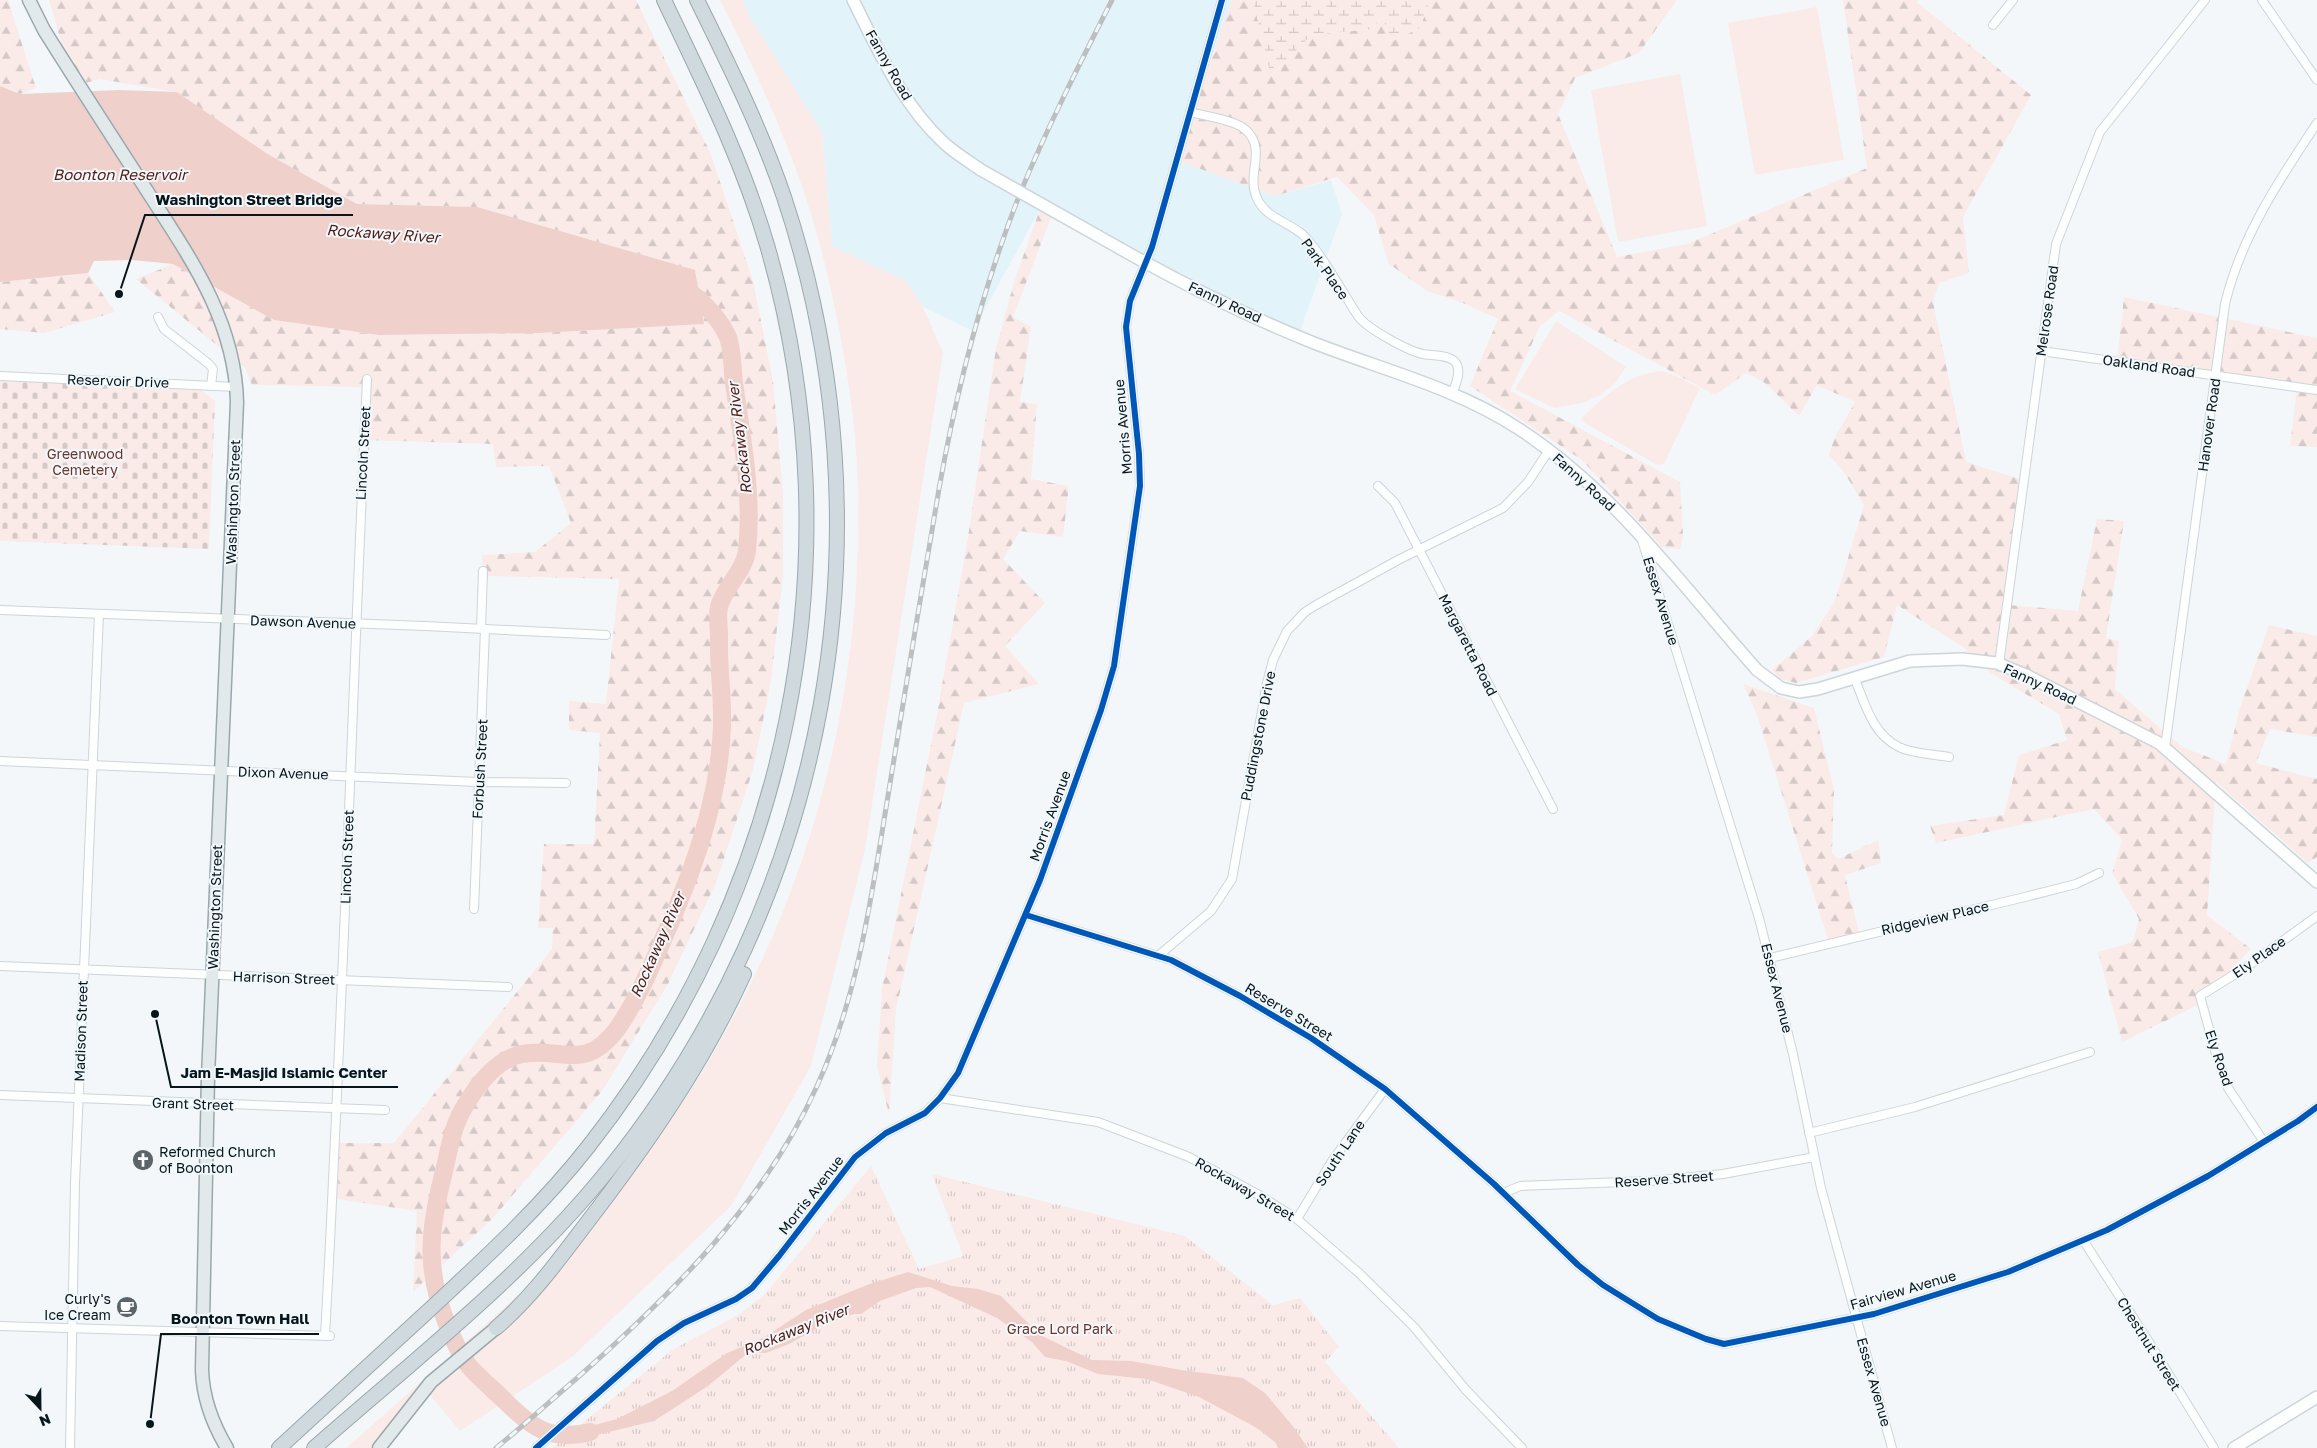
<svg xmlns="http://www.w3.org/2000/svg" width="2317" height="1448" font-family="'Golos Text',sans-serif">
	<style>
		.built { fill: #e3f3fa }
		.grass { fill: #faebe9 }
		.forest { fill: url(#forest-firs) }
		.wetland { fill: url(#wetland-marsh) }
		.cemetery { fill: url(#cemetery-stones) }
		.park { fill: url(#park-tufts) }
		.water { fill: #efd0ca }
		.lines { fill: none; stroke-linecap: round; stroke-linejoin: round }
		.river { stroke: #efd0ca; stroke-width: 18 }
		.street-casing { stroke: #ccd5d9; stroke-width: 10 }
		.secondary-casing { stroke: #ccd5d9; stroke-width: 14 }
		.primary-casing { stroke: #9aa8ae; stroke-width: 15 }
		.highway-casing { stroke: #9aa8ae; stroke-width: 16 }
		.street { stroke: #fdfefe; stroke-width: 8 }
		.secondary { stroke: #fdfefe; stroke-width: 11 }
		.primary { stroke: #e1e9eb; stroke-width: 12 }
		.highway { stroke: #cfd9de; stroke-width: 14 }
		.rail-casing { stroke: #bcbebf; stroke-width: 5 }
		.rail { stroke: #f1f8fc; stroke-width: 3; stroke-dasharray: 9; stroke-linecap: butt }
		.secondary-bridge-casing { stroke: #ccd5d9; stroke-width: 14; stroke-linecap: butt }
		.secondary-bridge { stroke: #fdfefe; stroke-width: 11 }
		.cycleway-casing { stroke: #f1f8fc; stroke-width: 9 }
		.cycleway { stroke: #0057b8; stroke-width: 6 }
		.labels { text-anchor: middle; stroke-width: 4; stroke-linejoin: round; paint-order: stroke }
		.street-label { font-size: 14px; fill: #08151b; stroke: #f1f8fc }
		.park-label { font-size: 14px; fill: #6e342a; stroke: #f1f8fc }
		.poi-label { font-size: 14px; fill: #08151b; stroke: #f1f8fc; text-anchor: start }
		.water-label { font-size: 15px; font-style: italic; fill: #531c13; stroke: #f1f8fc }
		.leader { fill: none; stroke: #08151b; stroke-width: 2 }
		.callout-dot { fill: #08151b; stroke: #f1f8fc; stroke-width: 2 }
		.callout-label { font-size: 15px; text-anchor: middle; font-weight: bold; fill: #08151b; stroke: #f1f8fc; stroke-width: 4; stroke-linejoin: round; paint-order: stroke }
	</style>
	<defs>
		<pattern id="forest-firs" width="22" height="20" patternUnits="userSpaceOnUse" patternTransform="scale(1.25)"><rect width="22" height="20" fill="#faebe9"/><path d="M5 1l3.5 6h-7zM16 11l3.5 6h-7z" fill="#d5c9c7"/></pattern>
		<pattern id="wetland-marsh" width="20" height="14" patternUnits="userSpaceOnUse" patternTransform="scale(1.25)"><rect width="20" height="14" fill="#faebe9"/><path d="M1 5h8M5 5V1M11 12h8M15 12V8" fill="none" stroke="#d5c9c7"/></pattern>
		<pattern id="cemetery-stones" width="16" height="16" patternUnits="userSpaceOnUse" patternTransform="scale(1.25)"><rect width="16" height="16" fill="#faebe9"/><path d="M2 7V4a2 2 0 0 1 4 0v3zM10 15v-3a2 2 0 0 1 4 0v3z" fill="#d5c9c7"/></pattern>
		<pattern id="park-tufts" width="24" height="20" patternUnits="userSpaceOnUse" patternTransform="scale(1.25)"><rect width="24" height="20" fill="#faebe9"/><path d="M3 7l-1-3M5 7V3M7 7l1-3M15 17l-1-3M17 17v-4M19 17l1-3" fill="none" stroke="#d5c9c7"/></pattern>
	</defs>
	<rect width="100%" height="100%" fill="#f4f7f9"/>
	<polygon class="built" points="743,0 1232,0 1176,160 1275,196 1331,180 1342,214 1298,337 1040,209 973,331 923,307 906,281 832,246 822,133 748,14"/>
	<g class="grass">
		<path d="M720 0H743L748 14 822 133 832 246 906 281 923 307 943 353 865 849 811 1066 731 1206 572 1357 460 1431 424 1388 374 1448H346C394 1406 441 1364 488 1322 527 1287 567 1252 601 1212 780 999 870 743 857 464 853 399 841 332 826 269 804 175 763 85 720 0Z"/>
		<polygon points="1817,7 1844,160 1755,175 1728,23"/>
		<polygon points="1680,74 1707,226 1618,242 1591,90"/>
		<polygon points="1556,321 1626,367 1616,382 1601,395 1582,403 1554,408 1515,389"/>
		<path d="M1662 371 1677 376 1700 388 1664 464 1657 465 1580 420C1605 396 1626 374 1662 371Z"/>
	</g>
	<g class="forest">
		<polygon points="0,0 8,0 36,88 20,94 0,86"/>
		<polygon points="49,0 636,0 710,152 753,281 773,381 783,494 783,576 771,681 753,770 716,883 668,984 602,1091 493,1218 413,1292 417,1211 330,1198 333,1143 394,1143 552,949 553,928 538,928 544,844 594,844 600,733 569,730 569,701 606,704 619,579 482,576 482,555 535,552 571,523 549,466 496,467 493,444 363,440 364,387 252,385 245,368 136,279 173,264 274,320 379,335 539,333 704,324 695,270 477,207 357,204 266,153 177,92 100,79 74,86"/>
		<polygon points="1232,0 1253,0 1272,76 1310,35 1373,29 1383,14 1388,43 1420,28 1430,0 1677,0 1639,53 1575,78 1558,114 1617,257 1687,244 1867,168 1843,0 1919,0 1917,2 2031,95 1963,217 1969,273 1939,283 1933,302 1966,462 2022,480 2008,605 2078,611 2097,519 2124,521 2106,638 2119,641 2115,689 2182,747 2226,764 2240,708 2269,625 2317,636 2317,737 2270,729 2256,763 2317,779 2317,857 2308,863 2216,782 2207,915 2251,949 2198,1005 2122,1042 2098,952 2133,942 2139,919 2112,873 2122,840 2094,809 1936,843 1930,826 2004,815 2019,755 2067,740 2059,714 1992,674 1963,647 1897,605 1884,657 1796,683 1780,679 1772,670 1812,636 1835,601 1864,505 1844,472 1829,455 1835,437 1855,402 1817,385 1799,416 1765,383 1746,373 1715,395 1559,311 1540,326 1510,391 1680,482 1683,536 1680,549 1662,547 1582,460 1470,386 1498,319 1463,303 1427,291 1388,263 1374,215 1337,177 1275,196 1176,160"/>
		<polygon points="1040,209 1052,215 1013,317 1031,327 1020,402 1037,404 1031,479 1069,486 1063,537 1020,531 1003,559 1045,603 1005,646 1039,684 964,703 896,1010 889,1114 877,1066 882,989 937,714 968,537 996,348 1015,279"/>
		<polygon points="88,273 115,312 44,333 0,329 0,282"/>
		<polygon points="2124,297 2317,338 2317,447 2290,446 2297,388 2117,360"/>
		<polygon points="1743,684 1814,708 1834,790 1832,853 1838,859 1878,840 1881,863 1845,875 1860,936 1829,943 1757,715"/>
	</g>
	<polygon class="wetland" points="1253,0 1430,0 1420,28 1388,43 1383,14 1373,29 1311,35 1271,76"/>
	<polygon class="cemetery" points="0,376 193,383 215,401 209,549 0,541"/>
	<polygon class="park" points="871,1166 919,1269 963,1256 932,1174 1185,1236 1273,1305 1300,1298 1339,1347 1325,1362 1399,1448 552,1448 672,1350 738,1315 765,1294"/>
	<g class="water">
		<polygon points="0,86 20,94 119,90 177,92 266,153 357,204 477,207 695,270 704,324 539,333 379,335 274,320 173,264 132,260 94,261 88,273 0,282"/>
		<polygon points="908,1272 952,1286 978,1289 1001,1296 1040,1335 1092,1360 1131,1361 1181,1370 1243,1378 1265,1393 1292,1425 1308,1448 1278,1448 1276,1443 1257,1428 1199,1397 1147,1379 1098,1374 1066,1361 1045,1357 1032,1342 997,1318 930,1287 916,1288 880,1301 861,1314 854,1314 821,1326 789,1344 766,1353 749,1352 708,1386 654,1421 588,1437 560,1441 576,1427 591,1426 617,1419 672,1391 727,1353 763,1338 806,1310 867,1285"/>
	</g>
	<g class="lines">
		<path class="river" d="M590 1432C550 1442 531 1427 504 1400 493 1389 479 1378 469 1366 460 1355 454 1341 449 1329 424 1270 429 1230 444 1171 449 1151 452 1129 462 1111 475 1088 495 1059 522 1054 563 1047 585 1072 617 1029 636 1002 649 972 662 942 692 874 719 802 722 727 723 696 718 666 719 635 719 627 717 616 719 607 724 587 744 572 747 551 753 495 742 438 734 383 732 369 733 348 727 335 717 314 697 296 679 285"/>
		<g class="street-casing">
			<g id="street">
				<polyline points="2262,0 2317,80"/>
				<polyline points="1993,25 2013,0"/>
				<path d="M1190 112C1204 116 1237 120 1247 131 1266 150 1247 174 1256 196 1264 217 1286 221 1302 234 1319 249 1344 295 1358 316 1366 328 1408 351 1423 354 1432 356 1453 354 1457 365 1461 374 1455 386 1452 394"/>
				<polyline points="158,317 164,329 209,364 213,369 211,386"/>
				<polyline points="2041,351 2317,390"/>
				<polyline points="0,376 237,387"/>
				<polyline points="1378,486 1395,503 1553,809"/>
				<polyline points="1642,540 1759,918 1793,1054 1821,1188 1892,1448"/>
				<polyline points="0,610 425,626 606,635"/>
				<polyline points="481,629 483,571"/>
				<polyline points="1999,664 2056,244 2100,132 2205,0"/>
				<path d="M1854 677C1865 703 1872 734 1899 747 1913 754 1934 754 1949 757"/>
				<path d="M2165 748 2225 304C2241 237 2279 180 2317 123"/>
				<polyline points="0,761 478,782 566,783"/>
				<polyline points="474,909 485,629"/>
				<polyline points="1026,915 1171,960 1240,996 1311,1038 1385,1089 1494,1184 1578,1265 1603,1285 1658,1319 1706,1339 1724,1344 1874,1314 2008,1272 2107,1230 2208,1176 2298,1121 2317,1107"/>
				<polyline points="1158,956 1211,911 1232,879 1267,683 1273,660 1287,631 1305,612 1316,605 1400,559 1503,508 1528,482 1549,450"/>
				<polyline points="1770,958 2025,897 2076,884 2099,873"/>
				<polyline points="0,966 508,987"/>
				<polyline points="0,1095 385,1110"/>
				<polyline points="940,1098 1098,1122 1189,1157 1259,1195 1297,1219 1359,1273 1414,1327 1466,1390 1522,1448"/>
				<polyline points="1809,1133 1915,1107 2090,1052"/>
				<polyline points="2264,1142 2228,1088 2216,1054 2200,996 2248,966 2317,916"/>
				<polyline points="1504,1193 1520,1186 1650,1181 1723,1174 1814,1157"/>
				<polyline points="1297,1219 1332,1161 1385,1089"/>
				<polyline points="2083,1240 2149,1342 2214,1448"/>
				<polyline points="0,1326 330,1336"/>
				<path d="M325 1336C343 1017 352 698 367 379"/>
				<polyline points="70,1448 75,1184 99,614"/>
				<polyline points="536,1448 657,1341 684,1323 736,1299 752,1288 779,1256 855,1157 886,1133 925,1113 940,1098 958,1073 1040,880 1101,710 1114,666 1140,486 1139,454 1126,327 1130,301 1152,247 1222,0"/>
			</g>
		</g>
		<g class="secondary-casing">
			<g id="secondary">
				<path d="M853 0C878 50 902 104 944 143 955 153 968 161 981 170"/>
				<path d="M1121 249C1183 284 1249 317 1314 343 1383 370 1457 388 1519 429 1615 491 1682 586 1757 670L1781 688 1799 692 1818 689 1910 661 1962 659 1997 663 2026 675 2159 743 2317 882"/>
				<polyline points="2234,1448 2317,1397"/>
			</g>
		</g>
		<g class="primary-casing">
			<g id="primary">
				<path d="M29 0 44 30C76 81 109 132 142 183 186 252 235 317 237 402L208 1077 202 1370C203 1399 212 1423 227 1448"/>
				<polyline points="379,1448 431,1382 496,1328"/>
			</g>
		</g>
		<g class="highway-casing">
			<g id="highway">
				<path d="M496 1328C531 1298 558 1261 586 1224 646 1146 703 1064 744 974"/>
				<path d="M279 1448C328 1403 377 1358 426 1313 483 1260 540 1208 588 1147 789 892 858 558 767 245 742 159 702 80 664 0"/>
				<path d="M314 1448C415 1359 524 1275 609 1169 829 896 895 530 784 197 761 129 729 65 697 0"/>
			</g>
		</g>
		<use href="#street" class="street"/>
		<use href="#secondary" class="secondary"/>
		<use href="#primary" class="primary"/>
		<use href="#highway" class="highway"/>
		<g class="rail-casing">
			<path id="rail" d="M496 1448C523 1426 549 1402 576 1379 671 1295 764 1204 817 1086 858 996 871 899 887 802 904 698 921 593 939 489 957 387 983 287 1021 191 1048 126 1080 63 1112 0"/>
		</g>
		<use href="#rail" class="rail"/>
		<g class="secondary-bridge-casing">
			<polyline id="secondary-bridge" points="981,170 1121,249"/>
		</g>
		<use href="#secondary-bridge" class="secondary-bridge"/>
		<g class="cycleway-casing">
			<g id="cycleway">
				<polyline points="1026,915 1171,960 1240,996 1311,1038 1385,1089 1494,1184 1578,1265 1603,1285 1658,1319 1706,1339 1724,1344 1874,1314 2008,1272 2107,1230 2208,1176 2298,1121 2317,1107"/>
				<polyline points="536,1448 657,1341 684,1323 736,1299 752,1288 779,1256 855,1157 886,1133 925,1113 940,1098 958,1073 1040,880 1101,710 1114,666 1140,486 1139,454 1126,327 1130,301 1152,247 1222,0"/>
			</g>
		</g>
		<use href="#cycleway" class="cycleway"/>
	</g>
	<defs>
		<g id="church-disc" transform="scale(1.125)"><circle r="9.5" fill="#5b6469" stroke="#f1f8fc"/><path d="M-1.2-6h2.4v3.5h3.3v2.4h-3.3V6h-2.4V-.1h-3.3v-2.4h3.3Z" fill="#fff"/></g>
		<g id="cafe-disc" transform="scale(1.125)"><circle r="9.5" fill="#5b6469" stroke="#f1f8fc"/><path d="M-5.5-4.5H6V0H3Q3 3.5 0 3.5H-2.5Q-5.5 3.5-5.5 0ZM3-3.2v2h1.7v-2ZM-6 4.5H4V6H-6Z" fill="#fff"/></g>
	</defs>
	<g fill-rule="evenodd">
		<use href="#church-disc" x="143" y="1160"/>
		<use href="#cafe-disc" x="127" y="1307"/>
	</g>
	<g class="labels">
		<g class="street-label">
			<text transform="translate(889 65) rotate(60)" y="5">Fanny Road</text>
			<text transform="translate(1325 269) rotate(55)" y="5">Park Place</text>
			<text transform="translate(1225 302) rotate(25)" y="5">Fanny Road</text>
			<text transform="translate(2047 311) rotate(-82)" y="5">Melrose Road</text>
			<text transform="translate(2149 366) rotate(8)" y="5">Oakland Road</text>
			<text transform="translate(118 381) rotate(2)" y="5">Reservoir Drive</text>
			<text transform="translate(2209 425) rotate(-82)" y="5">Hanover Road</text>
			<text transform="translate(1123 427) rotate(-95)" y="5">Morris Avenue</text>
			<text transform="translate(363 453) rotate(-87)" y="5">Lincoln Street</text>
			<text transform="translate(1584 482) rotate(42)" y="5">Fanny Road</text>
			<text transform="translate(233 502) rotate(-88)" y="5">Washington Street</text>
			<text transform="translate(1661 601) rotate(73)" y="5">Essex Avenue</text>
			<text transform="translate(303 622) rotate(2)" y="5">Dawson Avenue</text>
			<text transform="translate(1468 645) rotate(63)" y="5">Margaretta Road</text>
			<text transform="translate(2040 684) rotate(25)" y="5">Fanny Road</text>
			<text transform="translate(1258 736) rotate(-79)" y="5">Puddingstone Drive</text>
			<text transform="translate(480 769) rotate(-87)" y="5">Forbush Street</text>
			<text transform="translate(283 773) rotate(2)" y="5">Dixon Avenue</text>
			<text transform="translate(1050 816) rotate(-70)" y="5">Morris Avenue</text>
			<text transform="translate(347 857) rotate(-88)" y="5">Lincoln Street</text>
			<text transform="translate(215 907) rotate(-88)" y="5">Washington Street</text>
			<text transform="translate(1935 918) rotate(-13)" y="5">Ridgeview Place</text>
			<text transform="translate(2259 957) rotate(-35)" y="5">Ely Place</text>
			<text transform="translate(284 978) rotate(2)" y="5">Harrison Street</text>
			<text transform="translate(1777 988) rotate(76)" y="5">Essex Avenue</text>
			<text transform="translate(1289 1012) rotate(31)" y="5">Reserve Street</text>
			<text transform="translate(81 1031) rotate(-88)" y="5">Madison Street</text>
			<text transform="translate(2219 1058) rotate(71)" y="5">Ely Road</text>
			<text transform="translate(193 1104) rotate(2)" y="5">Grant Street</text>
			<text transform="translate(1340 1153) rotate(-56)" y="5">South Lane</text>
			<text transform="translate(1664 1179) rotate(-4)" y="5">Reserve Street</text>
			<text transform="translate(1245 1189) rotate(30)" y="5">Rockaway Street</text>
			<text transform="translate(811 1195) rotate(-52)" y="5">Morris Avenue</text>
			<text transform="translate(1903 1290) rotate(-16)" y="5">Fairview Avenue</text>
			<text transform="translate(2149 1344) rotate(58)" y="5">Chestnut Street</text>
			<text transform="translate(1874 1382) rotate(74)" y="5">Essex Avenue</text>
		</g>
		<g class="park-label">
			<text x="85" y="459">Greenwood<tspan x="85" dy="16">Cemetery</tspan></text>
			<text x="1060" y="1334">Grace Lord Park</text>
		</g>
		<g class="poi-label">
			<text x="159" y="1157">Reformed Church<tspan x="159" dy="16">of Boonton</tspan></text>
			<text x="111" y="1304" text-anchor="end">Curly's<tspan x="111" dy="16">Ice Cream</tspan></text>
		</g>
		<g class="water-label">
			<text x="120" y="180">Boonton Reservoir</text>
			<text transform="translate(383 234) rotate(4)" y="5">Rockaway River</text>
			<text transform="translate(740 438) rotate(-97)" y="5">Rockaway River</text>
			<text transform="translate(658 945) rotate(-66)" y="5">Rockaway River</text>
			<text transform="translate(796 1330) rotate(-22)" y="5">Rockaway River</text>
		</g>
	</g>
	<path class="leader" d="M119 294L145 215H353M155 1014L171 1087H398M150 1424L161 1334H319"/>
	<g class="callout-dot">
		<circle cx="119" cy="294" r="5"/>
		<circle cx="155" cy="1014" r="5"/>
		<circle cx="150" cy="1424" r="5"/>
	</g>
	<g class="callout-label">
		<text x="249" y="205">Washington Street Bridge</text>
		<text x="284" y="1078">Jam E-Masjid Islamic Center</text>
		<text x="240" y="1324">Boonton Town Hall</text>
	</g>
	<g transform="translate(40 1408) rotate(158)" stroke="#f1f8fc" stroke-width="4" paint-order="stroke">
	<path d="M0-4L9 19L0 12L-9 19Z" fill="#08151b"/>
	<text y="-8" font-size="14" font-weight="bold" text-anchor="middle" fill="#08151b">N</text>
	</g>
</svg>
